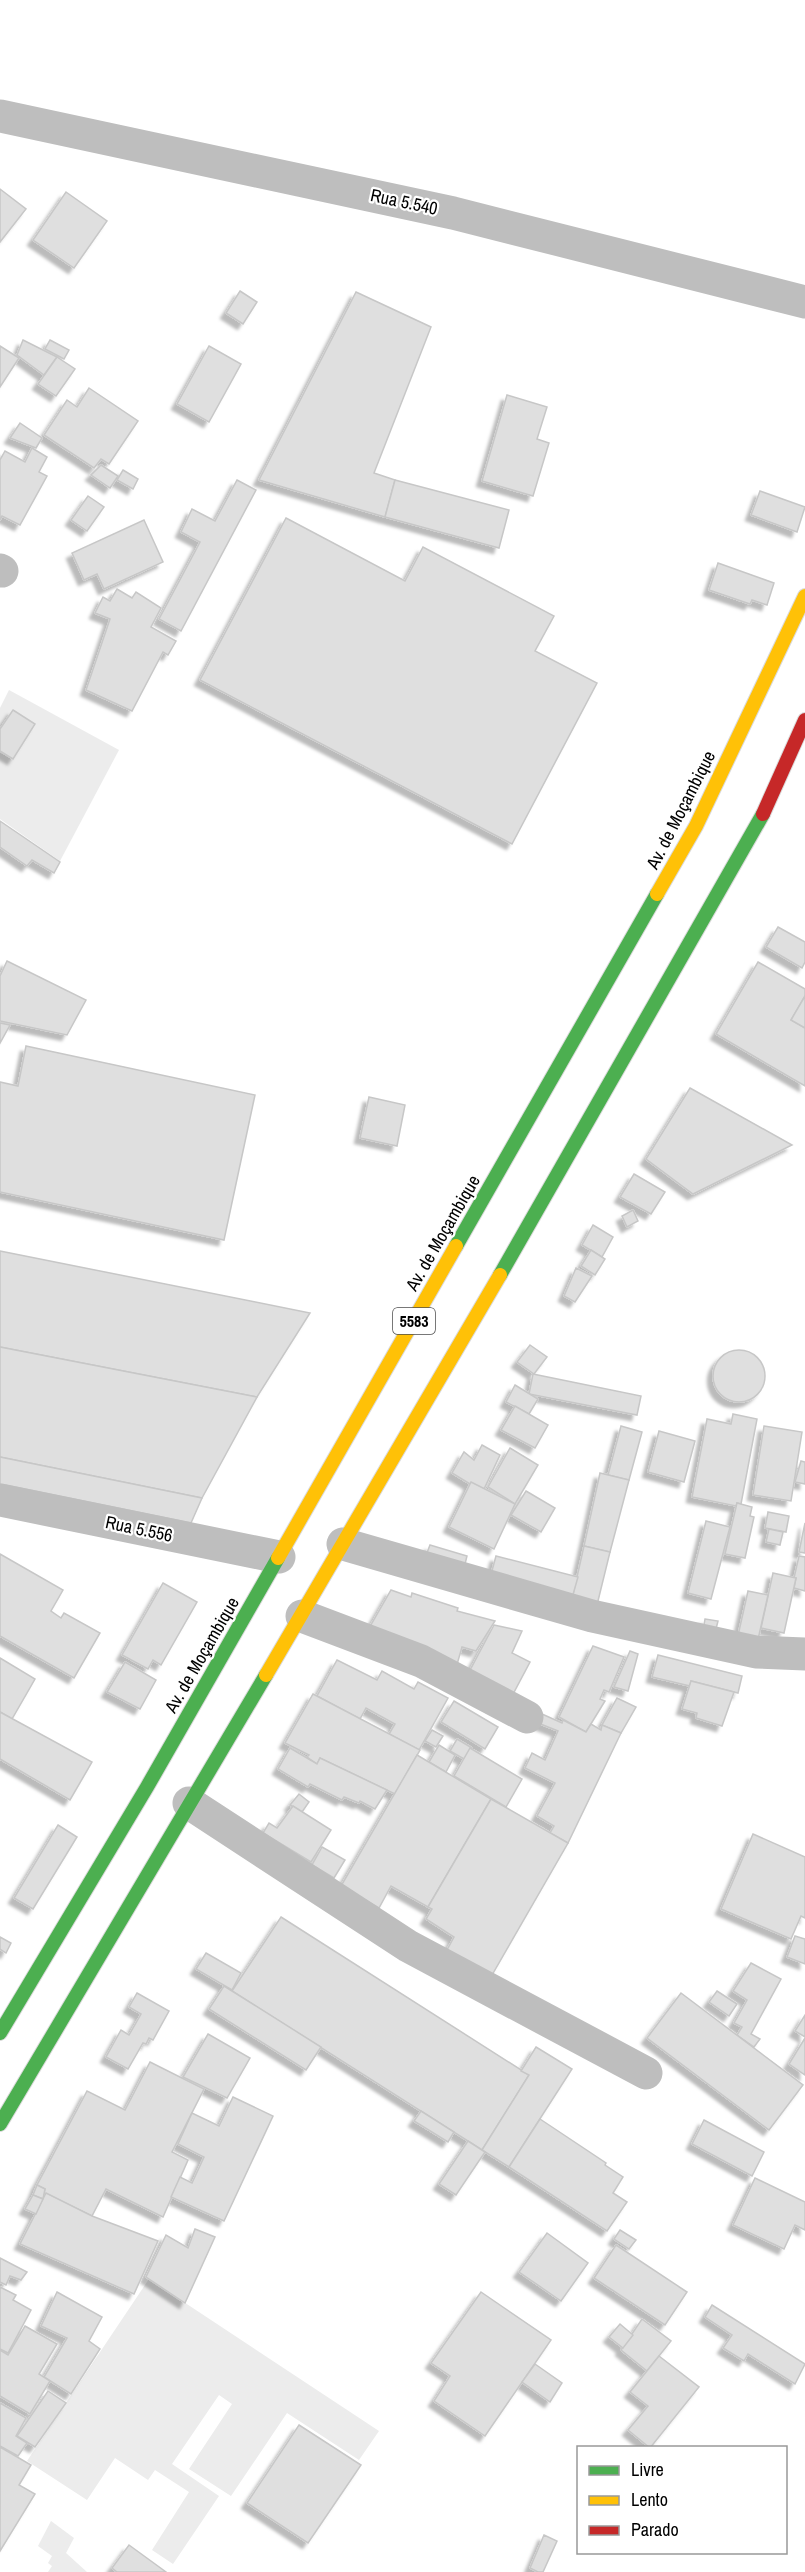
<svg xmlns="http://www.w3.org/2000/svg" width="805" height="2572" font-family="'Archivo Narrow',sans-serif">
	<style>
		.green { fill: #ececec }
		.building { fill: #dfdfdf; stroke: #c7c7c7; stroke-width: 1.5; filter: url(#shadow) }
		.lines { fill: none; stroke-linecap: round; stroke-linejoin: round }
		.fast-casing { stroke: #dbdbdb; stroke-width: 16 }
		.slow-casing { stroke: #dbdbdb; stroke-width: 16 }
		.jam-casing { stroke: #dbdbdb; stroke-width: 16 }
		.street { stroke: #bebebe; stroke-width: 33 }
		.fast { stroke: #4caf50; stroke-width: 14 }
		.slow { stroke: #ffc107; stroke-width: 14 }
		.jam { stroke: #c62828; stroke-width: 14 }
		.labels { text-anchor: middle; stroke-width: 4.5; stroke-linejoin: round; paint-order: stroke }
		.shield { fill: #fff; stroke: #4c4c4c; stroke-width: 1.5 }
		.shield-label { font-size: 16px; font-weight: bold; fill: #000 }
		.street-label { font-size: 18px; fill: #000; stroke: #fff }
	</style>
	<defs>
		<filter id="shadow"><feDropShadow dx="-5.5" dy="5.5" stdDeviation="1.5" flood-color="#0004"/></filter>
	</defs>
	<rect width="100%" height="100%" fill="#fff"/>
	<g class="green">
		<polygon points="9,690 119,750 60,861 0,819 0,708"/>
		<polygon points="149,2279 379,2431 359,2460 287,2413 231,2496 189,2469 232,2404 219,2395 172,2464 219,2496 173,2564 152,2550 189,2492 155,2470 148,2480 115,2458 87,2500 27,2461"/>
		<polygon points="51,2521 74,2538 66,2553 87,2572 48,2572 52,2566 48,2563 52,2556 38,2546"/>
	</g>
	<g class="building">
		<polygon points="0,189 26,209 0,242"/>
		<polygon points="66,192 107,221 74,268 33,240"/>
		<polygon points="240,291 257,302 243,324 226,313"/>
		<polygon points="356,292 431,327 374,473 395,480 385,517 259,480"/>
		<polygon points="23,340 57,357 44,375 17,355"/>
		<polygon points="50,340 69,350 64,359 45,349"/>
		<polygon points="0,346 19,358 0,387"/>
		<polygon points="209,346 241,364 209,422 177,404"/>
		<polygon points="57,357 75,369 56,396 38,384"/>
		<polygon points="89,388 138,421 109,464 101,459 94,468 44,435 67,400 77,407"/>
		<polygon points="507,395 547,407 537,439 549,443 533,496 482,481"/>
		<polygon points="20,423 42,438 36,448 10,438"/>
		<polygon points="32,448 47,457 39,472 47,476 20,525 2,516 0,520 0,460 5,451 25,462"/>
		<polygon points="101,465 118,476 110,488 91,475"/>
		<polygon points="123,470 138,479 133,489 117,480"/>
		<polygon points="237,480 256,490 181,631 159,619 200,542 181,532 192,509 215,521"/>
		<polygon points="395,480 509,510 499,548 385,517"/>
		<polygon points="760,491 805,507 797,532 751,515"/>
		<polygon points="88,496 104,507 87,531 71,520"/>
		<polygon points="286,518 405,581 423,547 554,616 535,651 597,683 512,844 200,680"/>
		<polygon points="144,520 163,562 104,589 97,574 84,580 72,553"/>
		<polygon points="718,563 774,583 767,605 752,600 750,604 709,590"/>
		<polygon points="117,589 132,598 136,592 161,608 151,627 176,641 168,655 163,652 132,711 86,690 110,619 95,613 103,597 110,601"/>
		<polygon points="13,710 35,724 13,759 0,751 0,729"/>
		<polygon points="0,821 60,862 54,873 32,860 27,866 0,847"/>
		<polygon points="778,927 805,942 805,962 802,968 766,947"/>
		<polygon points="7,961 86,1000 67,1035 0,1021 0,976"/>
		<polygon points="758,962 805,989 805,996 791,1020 805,1028 805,1086 716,1034"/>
		<polygon points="805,996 805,1028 791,1020"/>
		<polygon points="0,1023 10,1025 0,1043"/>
		<polygon points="26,1046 255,1095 224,1240 0,1192 0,1082 18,1086"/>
		<polygon points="690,1088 792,1145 693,1194 646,1159"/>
		<polygon points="369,1097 405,1105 397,1146 360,1138"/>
		<polygon points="634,1174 665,1192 651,1214 620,1197"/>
		<polygon points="633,1210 638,1221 627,1227 622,1216"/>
		<polygon points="593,1225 613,1237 602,1257 582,1245"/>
		<polygon points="591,1250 605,1259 595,1275 581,1266"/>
		<polygon points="0,1251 310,1313 257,1397 0,1347"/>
		<polygon points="576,1268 592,1276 575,1302 564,1296"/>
		<polygon points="530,1345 547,1357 534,1374 517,1362"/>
		<polygon points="0,1347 257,1397 202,1498 0,1457"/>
		<circle cx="739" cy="1376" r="26"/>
		<polygon points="533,1374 641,1396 637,1415 529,1394"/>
		<polygon points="515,1385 538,1399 529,1414 506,1402"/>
		<polygon points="515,1406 548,1425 535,1448 501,1430"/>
		<polygon points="733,1414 757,1419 741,1504 737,1503 736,1506 692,1497 707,1419 731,1424"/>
		<polygon points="621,1426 642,1432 629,1480 608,1475"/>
		<polygon points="764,1426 802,1432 791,1501 753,1495"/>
		<polygon points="659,1431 695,1441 684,1482 648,1472"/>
		<polygon points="482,1445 500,1455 484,1489 470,1484 452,1473 464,1452 474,1460"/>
		<polygon points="510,1448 538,1465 515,1504 488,1487"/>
		<polygon points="0,1457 202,1498 191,1523 0,1484"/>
		<polygon points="801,1461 805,1462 805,1484 795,1482"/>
		<polygon points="600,1473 629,1480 610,1552 584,1546"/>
		<polygon points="471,1482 515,1504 494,1549 449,1527"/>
		<polygon points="526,1491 555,1508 541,1532 511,1515"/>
		<polygon points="737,1503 752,1507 750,1516 754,1517 745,1558 725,1554"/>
		<polygon points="768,1512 789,1516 786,1532 765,1528"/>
		<polygon points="706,1521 730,1527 711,1599 688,1593"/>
		<polygon points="805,1523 805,1553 799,1552"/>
		<polygon points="769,1529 783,1532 780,1545 766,1542"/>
		<polygon points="430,1545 467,1556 463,1572 423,1563"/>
		<polygon points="584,1546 610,1552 597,1605 572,1599"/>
		<polygon points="0,1554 63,1590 51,1611 61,1618 64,1613 100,1633 74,1678 0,1636"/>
		<polygon points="496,1556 578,1577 570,1605 490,1578"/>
		<polygon points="799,1556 805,1557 805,1591 794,1588 796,1578 794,1578"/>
		<polygon points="773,1573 796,1578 784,1633 761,1628"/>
		<polygon points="163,1583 197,1602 161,1665 153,1660 148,1669 122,1655"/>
		<polygon points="391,1590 411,1597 412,1593 458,1608 457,1611 495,1621 476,1651 462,1647 456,1668 364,1637"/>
		<polygon points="748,1591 768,1595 757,1644 737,1640"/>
		<polygon points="705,1619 718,1621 715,1633 703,1631"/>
		<polygon points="494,1625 522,1631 512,1653 530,1662 512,1696 468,1674"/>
		<polygon points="593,1646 624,1657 609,1692 604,1690 600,1699 605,1701 586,1732 559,1717"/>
		<polygon points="630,1651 638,1654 628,1691 614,1687"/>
		<polygon points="658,1655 742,1676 738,1693 691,1681 690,1686 652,1677"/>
		<polygon points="0,1658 35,1679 12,1719 0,1712"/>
		<polygon points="337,1660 377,1680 382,1671 414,1689 418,1682 448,1698 419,1750 389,1734 395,1724 366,1708 360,1719 317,1696"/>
		<polygon points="125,1662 156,1680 140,1709 107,1692"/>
		<polygon points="691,1681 734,1692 722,1726 696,1718 697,1713 682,1709"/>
		<polygon points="313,1694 420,1750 395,1794 320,1758 317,1764 307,1757 309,1755 285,1743"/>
		<polygon points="617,1698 636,1707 621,1733 602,1725"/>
		<polygon points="454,1701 498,1727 485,1749 441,1722"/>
		<polygon points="0,1712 92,1762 70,1800 0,1759"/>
		<polygon points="542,1714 562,1723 563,1720 586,1732 591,1724 601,1730 602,1725 621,1733 568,1843 550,1833 554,1826 537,1816 555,1783 525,1768 532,1753 545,1760 558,1731 538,1723"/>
		<polygon points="432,1730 443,1736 436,1747 425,1741"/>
		<polygon points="457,1739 472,1748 464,1759 450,1751"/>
		<polygon points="439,1745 455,1755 446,1772 429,1762"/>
		<polygon points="290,1748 317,1764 320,1758 387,1790 375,1809 360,1801 359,1803 344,1797 342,1800 310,1784 308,1787 278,1769"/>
		<polygon points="470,1748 522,1779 506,1807 454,1776"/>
		<polygon points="417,1755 491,1799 428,1907 391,1886 379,1908 341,1886"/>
		<polygon points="299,1794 309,1802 302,1812 290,1805"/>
		<polygon points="491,1799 568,1843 492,1975 447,1950 454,1937 426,1919 432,1909 428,1907"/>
		<polygon points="293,1806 331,1830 311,1862 263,1833 269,1823 277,1828"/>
		<polygon points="58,1825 77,1837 33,1909 14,1898"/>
		<polygon points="753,1834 805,1857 805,1918 801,1916 791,1939 721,1909"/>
		<polygon points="322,1847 345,1860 334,1878 312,1865"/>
		<polygon points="281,1917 529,2075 482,2150 232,1991"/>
		<polygon points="795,1936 805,1939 805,1964 787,1957"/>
		<polygon points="0,1937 11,1943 6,1953 0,1949"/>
		<polygon points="206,1953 241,1973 232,1990 196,1969"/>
		<polygon points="751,1963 781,1979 751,2034 760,2039 754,2047 737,2035 742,2027 734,2023 747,2000 733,1991"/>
		<polygon points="224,1986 321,2047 306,2070 209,2009"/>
		<polygon points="717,1991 737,2004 729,2016 709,2002"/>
		<polygon points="137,1993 169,2011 153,2040 149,2038 146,2044 143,2043 128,2069 106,2057 121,2030 129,2035 141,2014 129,2007"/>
		<polygon points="681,1993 803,2085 769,2130 647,2038"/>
		<polygon points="805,2015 805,2037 795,2031"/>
		<polygon points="208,2034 250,2058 227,2098 183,2077"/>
		<polygon points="805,2038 805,2075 789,2064"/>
		<polygon points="536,2047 572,2069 509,2167 482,2150 529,2075 521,2071"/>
		<polygon points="150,2062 204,2089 172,2152 188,2160 163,2217 106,2189 92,2216 44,2193 45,2189 37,2185 87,2091 125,2110"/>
		<polygon points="233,2097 273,2116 224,2221 171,2197 180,2177 192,2183 204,2157 178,2144 192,2113 219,2126"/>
		<polygon points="421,2111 454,2132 448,2142 414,2121"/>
		<polygon points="540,2119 606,2163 605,2165 623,2177 613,2193 627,2202 607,2231 509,2167"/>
		<polygon points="704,2120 764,2152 752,2176 692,2144"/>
		<polygon points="468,2141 485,2152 456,2195 439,2184"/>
		<polygon points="755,2178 805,2202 805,2230 795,2225 784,2249 733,2225"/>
		<polygon points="37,2185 45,2189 43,2199 33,2195"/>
		<polygon points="46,2193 92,2216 158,2241 134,2294 20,2244"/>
		<polygon points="33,2195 43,2199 36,2214 25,2209"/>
		<polygon points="195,2229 215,2237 185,2303 146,2277 166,2235 188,2248"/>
		<polygon points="620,2230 636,2240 629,2249 614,2239"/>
		<polygon points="547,2233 588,2263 561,2301 519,2272"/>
		<polygon points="616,2245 687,2292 665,2325 594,2278"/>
		<polygon points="0,2258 27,2272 21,2280 10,2276 6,2285 0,2282"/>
		<polygon points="0,2287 16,2295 13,2300 31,2310 8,2353 0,2349"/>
		<polygon points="57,2292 102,2317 89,2341 100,2349 71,2394 44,2377 67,2338 41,2326"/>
		<polygon points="481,2292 551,2340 485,2436 434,2401 450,2376 431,2363"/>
		<polygon points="712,2305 805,2364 795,2384 748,2354 744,2361 723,2348 732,2335 705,2317"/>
		<polygon points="642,2319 671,2341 647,2371 621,2350"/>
		<polygon points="620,2324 633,2335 623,2348 609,2337"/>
		<polygon points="25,2326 57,2344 39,2374 50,2381 30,2414 0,2396 0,2350 8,2355"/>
		<polygon points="659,2356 699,2387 650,2448 628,2430 648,2406 630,2392"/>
		<polygon points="535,2364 562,2383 550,2402 522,2382"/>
		<polygon points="48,2391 66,2403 35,2447 17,2436"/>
		<polygon points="0,2403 26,2418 16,2436 27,2443 18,2456 0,2446"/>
		<polygon points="299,2425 361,2465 308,2543 247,2503"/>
		<polygon points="0,2447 31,2465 19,2485 35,2494 0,2551"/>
		<polygon points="544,2535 557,2541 543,2572 538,2572 530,2568"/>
		<polygon points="129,2545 166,2572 117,2572 112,2568"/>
	</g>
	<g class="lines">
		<g class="fast-casing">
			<g id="fast">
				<polyline points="456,1246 657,894"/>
				<polyline points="500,1275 763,814"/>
				<polyline points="0,2033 147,1787 278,1558"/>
				<polyline points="0,2124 266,1675"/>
			</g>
		</g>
		<g class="slow-casing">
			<g id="slow">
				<polyline points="657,894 696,826 805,596"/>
				<polyline points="278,1558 456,1246"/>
				<polyline points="266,1675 500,1275"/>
			</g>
		</g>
		<g class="jam-casing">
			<polyline id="jam" points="763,814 805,720"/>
		</g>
		<g class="street">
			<polyline points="0,116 453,213 805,302"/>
			<polyline points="0,570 2,571"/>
			<polyline points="0,1500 279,1557"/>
			<polyline points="343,1544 592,1616 756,1652 805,1654"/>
			<polyline points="302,1616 421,1661 527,1717"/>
			<polyline points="189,1803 408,1946 646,2073"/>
		</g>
		<use href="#fast" class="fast"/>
		<use href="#slow" class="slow"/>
		<use href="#jam" class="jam"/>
	</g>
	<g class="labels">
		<rect class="shield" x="393" y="1308" width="42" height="26" rx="4.5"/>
		<g class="shield-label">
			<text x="414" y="1327">5583</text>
		</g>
		<g class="street-label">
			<text transform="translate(404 202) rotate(12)" y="6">Rua 5.540</text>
			<text transform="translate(681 810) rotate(-63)" y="6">Av. de Moçambique</text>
			<text transform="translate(443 1233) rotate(-60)" y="6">Av. de Moçambique</text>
			<text transform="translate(139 1529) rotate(12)" y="6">Rua 5.556</text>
			<text transform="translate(202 1655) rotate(-60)" y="6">Av. de Moçambique</text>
		</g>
	</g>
	<rect x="577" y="2446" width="210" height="108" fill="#ffffff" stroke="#999999" stroke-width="1.5"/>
	<rect x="589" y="2466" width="30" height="9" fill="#4caf50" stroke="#999999" stroke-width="1.5"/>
	<text x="631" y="2476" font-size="18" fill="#000000">Livre</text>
	<rect x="589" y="2496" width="30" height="9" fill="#ffc107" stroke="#999999" stroke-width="1.5"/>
	<text x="631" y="2506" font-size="18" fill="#000000">Lento</text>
	<rect x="589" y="2526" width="30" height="9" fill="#c62828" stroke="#999999" stroke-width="1.5"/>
	<text x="631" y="2536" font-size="18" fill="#000000">Parado</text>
</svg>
